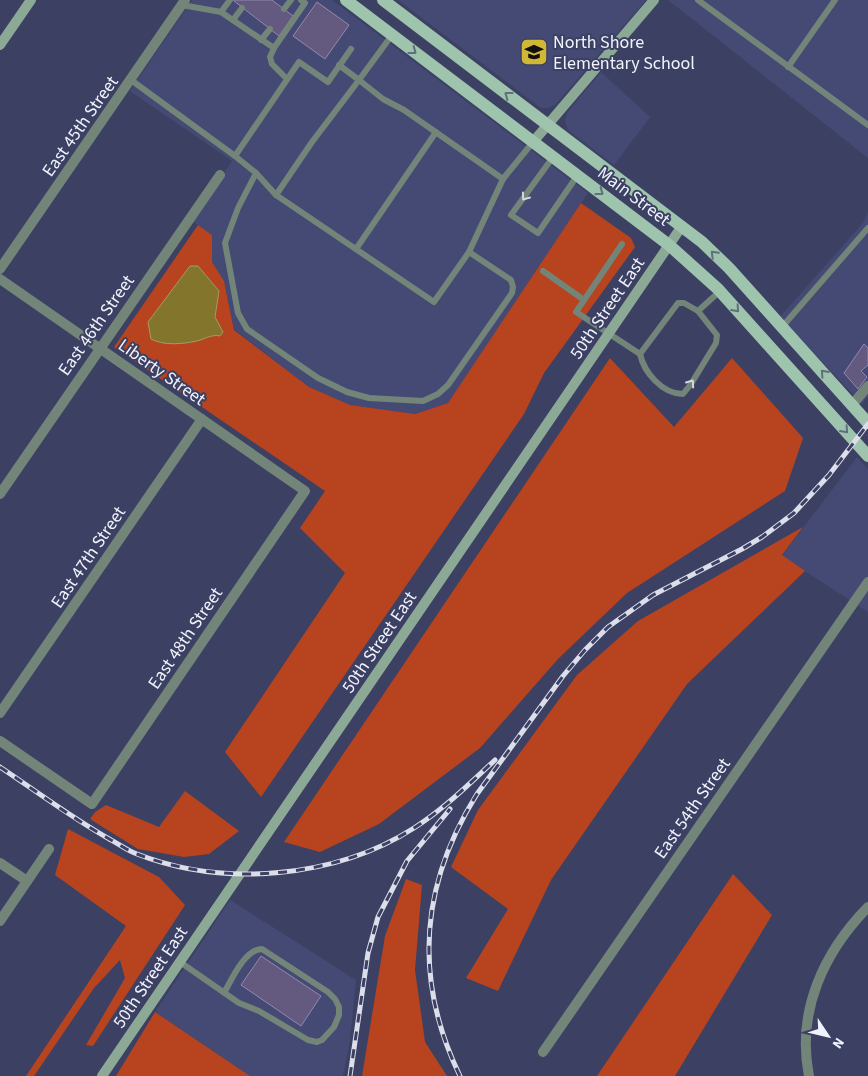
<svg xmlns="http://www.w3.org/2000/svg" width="868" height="1076" font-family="'Source Sans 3',sans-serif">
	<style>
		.built { fill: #444a74 }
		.forest { fill: #b7431f; fill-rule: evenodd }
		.water { fill: #84752c; stroke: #a59b6a }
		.building { fill: #64597f; stroke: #9388b0 }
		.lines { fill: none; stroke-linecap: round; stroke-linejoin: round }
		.lane { stroke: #738579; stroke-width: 6 }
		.street { stroke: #738579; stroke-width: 10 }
		.secondary { stroke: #8ca996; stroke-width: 10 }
		.primary { stroke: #9fc4ad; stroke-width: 12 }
		.rail-casing { stroke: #dcdeea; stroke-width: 5 }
		.rail { stroke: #3c4164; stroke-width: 3; stroke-dasharray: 9; stroke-linecap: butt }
		.oneway { stroke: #5f6f7e }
		.oneway2 { stroke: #d2d8db }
		.labels { text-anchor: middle; stroke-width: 4; stroke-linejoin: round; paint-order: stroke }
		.poi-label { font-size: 18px; fill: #f1f3fc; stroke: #3c4164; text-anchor: start }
		.street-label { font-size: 18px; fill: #f1f3fc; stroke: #3c4164 }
	</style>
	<rect width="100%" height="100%" fill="#3c4164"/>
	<g class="built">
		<polygon points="192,0 332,0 588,193 448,403 414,414 349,405 309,387 234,329 224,281 212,262 212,235 192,221 232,161 130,91"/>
		<polygon points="398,0 646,0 556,104 549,108 541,108"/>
		<polygon points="668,0 868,0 868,158"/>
		<polygon points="601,72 650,117 614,165 568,130 565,121 567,113"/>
		<polygon points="868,212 868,397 862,404 780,317 863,223"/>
		<polygon points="857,457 868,469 868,612 782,556"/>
		<polygon points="230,900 356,980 350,1040 343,1076 250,1076 155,1012"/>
	</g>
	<g class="forest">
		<path d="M581 203 631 238 635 247 544 373 524 414 261 797 225 752 345 573 300 528 325 491 114 347 198 225 212 235V262L224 281 234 330 309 387 350 405 415 414 448 403ZM198 266 219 291 215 317 220 336 215 335Z"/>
		<polygon points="610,358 674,427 732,358 803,438 785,491 627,593 558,659 480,748 379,824 320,852 284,842"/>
		<polygon points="803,527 782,555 805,571 687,684 551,880 498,991 466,978 508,909 451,867 478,810 577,675 638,621"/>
		<polygon points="185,791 239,831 209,854 184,857 138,849 90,819 95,812 106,805 159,827"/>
		<polygon points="68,829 159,877 185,905 93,1046 86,1045 125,978 120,960 94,988 34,1076 26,1076 126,926 55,875"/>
		<polygon points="733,874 772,915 675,1076 597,1076"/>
		<polygon points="406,879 422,885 415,970 425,1042 447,1076 362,1076 385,936"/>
		<polygon points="155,1012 250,1076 116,1076"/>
	</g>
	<path class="water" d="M190 266H198L219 291 215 317 223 332 220 336C212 334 205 339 197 341 183 344 164 346 151 339L148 322Z"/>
	<g class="building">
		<polygon points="234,0 272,0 293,16 279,36 234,1"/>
		<polygon points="317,2 349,25 325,59 293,36"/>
		<polygon points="864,344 868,348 868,365 861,371 867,377 858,389 844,373"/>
		<polygon points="261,956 321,996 301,1026 241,985"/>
	</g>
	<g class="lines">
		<g class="lane">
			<polyline points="698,0 868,125"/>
			<polyline points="182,5 221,12 274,48 305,3 301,0"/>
			<polyline points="284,9 291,0"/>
			<polyline points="221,12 230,0"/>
			<polyline points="233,20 242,8"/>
			<polyline points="392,35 359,80 383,99 404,110 503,179 533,142"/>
			<polyline points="261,40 270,29"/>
			<polyline points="274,48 270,57 272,64 287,79"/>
			<polyline points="788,67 835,0"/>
			<polyline points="131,80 235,156 256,173 238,208 225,243 238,313 247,329 318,378 347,392 369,398 423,401 438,394 448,385 512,293 513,287 511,280 469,252 503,179"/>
			<polyline points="235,156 299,62 328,82 351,49"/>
			<polyline points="553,157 511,215 538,233 577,176"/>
			<polyline points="256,173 276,195 312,142 359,80 339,65"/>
			<polyline points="276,195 434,302 469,252"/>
			<polyline points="622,244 576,312 640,354 678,303 684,303 698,311 720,291"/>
			<polyline points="356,249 436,132"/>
			<polyline points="543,271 584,300"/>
			<polyline points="782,327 868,228"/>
			<path d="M640 354C644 372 662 394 683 394L691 384 716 343 717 335 698 311"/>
			<path d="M180 962 239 1003 259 1011 308 1040 317 1042 322 1040 334 1027 339 1015V1007L335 999 328 992 262 949C245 949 232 979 224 993"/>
		</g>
		<g class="street">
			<polyline points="0,269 185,0"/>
			<polyline points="0,279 305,491 92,804 0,741"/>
			<polyline points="852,405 868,386"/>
			<polyline points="0,494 220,175"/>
			<polyline points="0,713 202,419"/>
			<polyline points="0,863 27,881"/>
			<polyline points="0,921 49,849"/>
			<polyline points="543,1052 868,582"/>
			<path d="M809 1076C796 1011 824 952 868 907"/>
		</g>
		<g class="secondary">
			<polyline points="0,45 31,0"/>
			<polyline points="533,142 654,0"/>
			<polyline points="102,1076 682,226"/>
		</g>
		<g class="primary">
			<polyline points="346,0 669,245 718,289 868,456"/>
			<polyline points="383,0 702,242 729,268 868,423"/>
		</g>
		<g class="rail-casing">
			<g id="rail">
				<path d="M0 767C36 791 72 818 111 840 119 844 128 851 137 854 224 888 336 878 414 828 444 809 469 784 495 760"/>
				<polyline points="350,1076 368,953 378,917 407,861 450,809"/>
				<path d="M460 1076C413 979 420 885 477 794L563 676 585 650 608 627 653 595 742 549 762 537 794 513 829 475 868 424"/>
			</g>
		</g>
		<use href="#rail" class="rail"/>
	</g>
	<defs><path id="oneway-chevron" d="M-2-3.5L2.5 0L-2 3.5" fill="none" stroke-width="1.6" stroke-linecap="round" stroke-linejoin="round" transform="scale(1.25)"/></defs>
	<g class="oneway">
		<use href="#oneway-chevron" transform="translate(413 51) rotate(37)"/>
		<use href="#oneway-chevron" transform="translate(508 95) rotate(-143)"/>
		<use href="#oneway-chevron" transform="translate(600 192) rotate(37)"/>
		<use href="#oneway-chevron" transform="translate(714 254) rotate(-135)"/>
		<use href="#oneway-chevron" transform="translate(736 309) rotate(48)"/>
		<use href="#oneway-chevron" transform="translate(824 373) rotate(-132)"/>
		<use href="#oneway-chevron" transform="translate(845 430) rotate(48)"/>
	</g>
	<g class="oneway2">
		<use href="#oneway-chevron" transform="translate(525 197) rotate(126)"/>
		<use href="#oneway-chevron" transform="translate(691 383) rotate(-55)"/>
	</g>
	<defs>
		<g id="school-square" transform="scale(1.4375)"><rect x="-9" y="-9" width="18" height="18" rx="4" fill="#d1b736" stroke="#3c4164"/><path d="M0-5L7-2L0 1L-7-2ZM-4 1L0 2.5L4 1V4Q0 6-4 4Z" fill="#111"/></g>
	</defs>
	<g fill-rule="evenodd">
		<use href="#school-square" x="534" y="52"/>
	</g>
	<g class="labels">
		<g class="poi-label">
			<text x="553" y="48">North Shore<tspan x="553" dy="21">Elementary School</tspan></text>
		</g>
		<g class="street-label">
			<text transform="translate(80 126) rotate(-55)" y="6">East 45th Street</text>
			<text transform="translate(634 196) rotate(37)" y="6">Main Street</text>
			<text transform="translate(607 308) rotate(-56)" y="6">50th Street East</text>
			<text transform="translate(96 325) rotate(-55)" y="6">East 46th Street</text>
			<text transform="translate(162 372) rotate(35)" y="6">Liberty Street</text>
			<text transform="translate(88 557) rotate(-56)" y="6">East 47th Street</text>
			<text transform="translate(185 638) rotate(-56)" y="6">East 48th Street</text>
			<text transform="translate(379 642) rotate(-56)" y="6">50th Street East</text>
			<text transform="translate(692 808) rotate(-55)" y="6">East 54th Street</text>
			<text transform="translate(150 977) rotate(-56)" y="6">50th Street East</text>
		</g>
	</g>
	<g transform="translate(828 1036) rotate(125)" stroke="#3c4164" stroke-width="4" paint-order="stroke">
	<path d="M0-4L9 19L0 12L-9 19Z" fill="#f1f3fc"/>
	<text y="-8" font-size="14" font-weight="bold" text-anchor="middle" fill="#f1f3fc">N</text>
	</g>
</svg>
